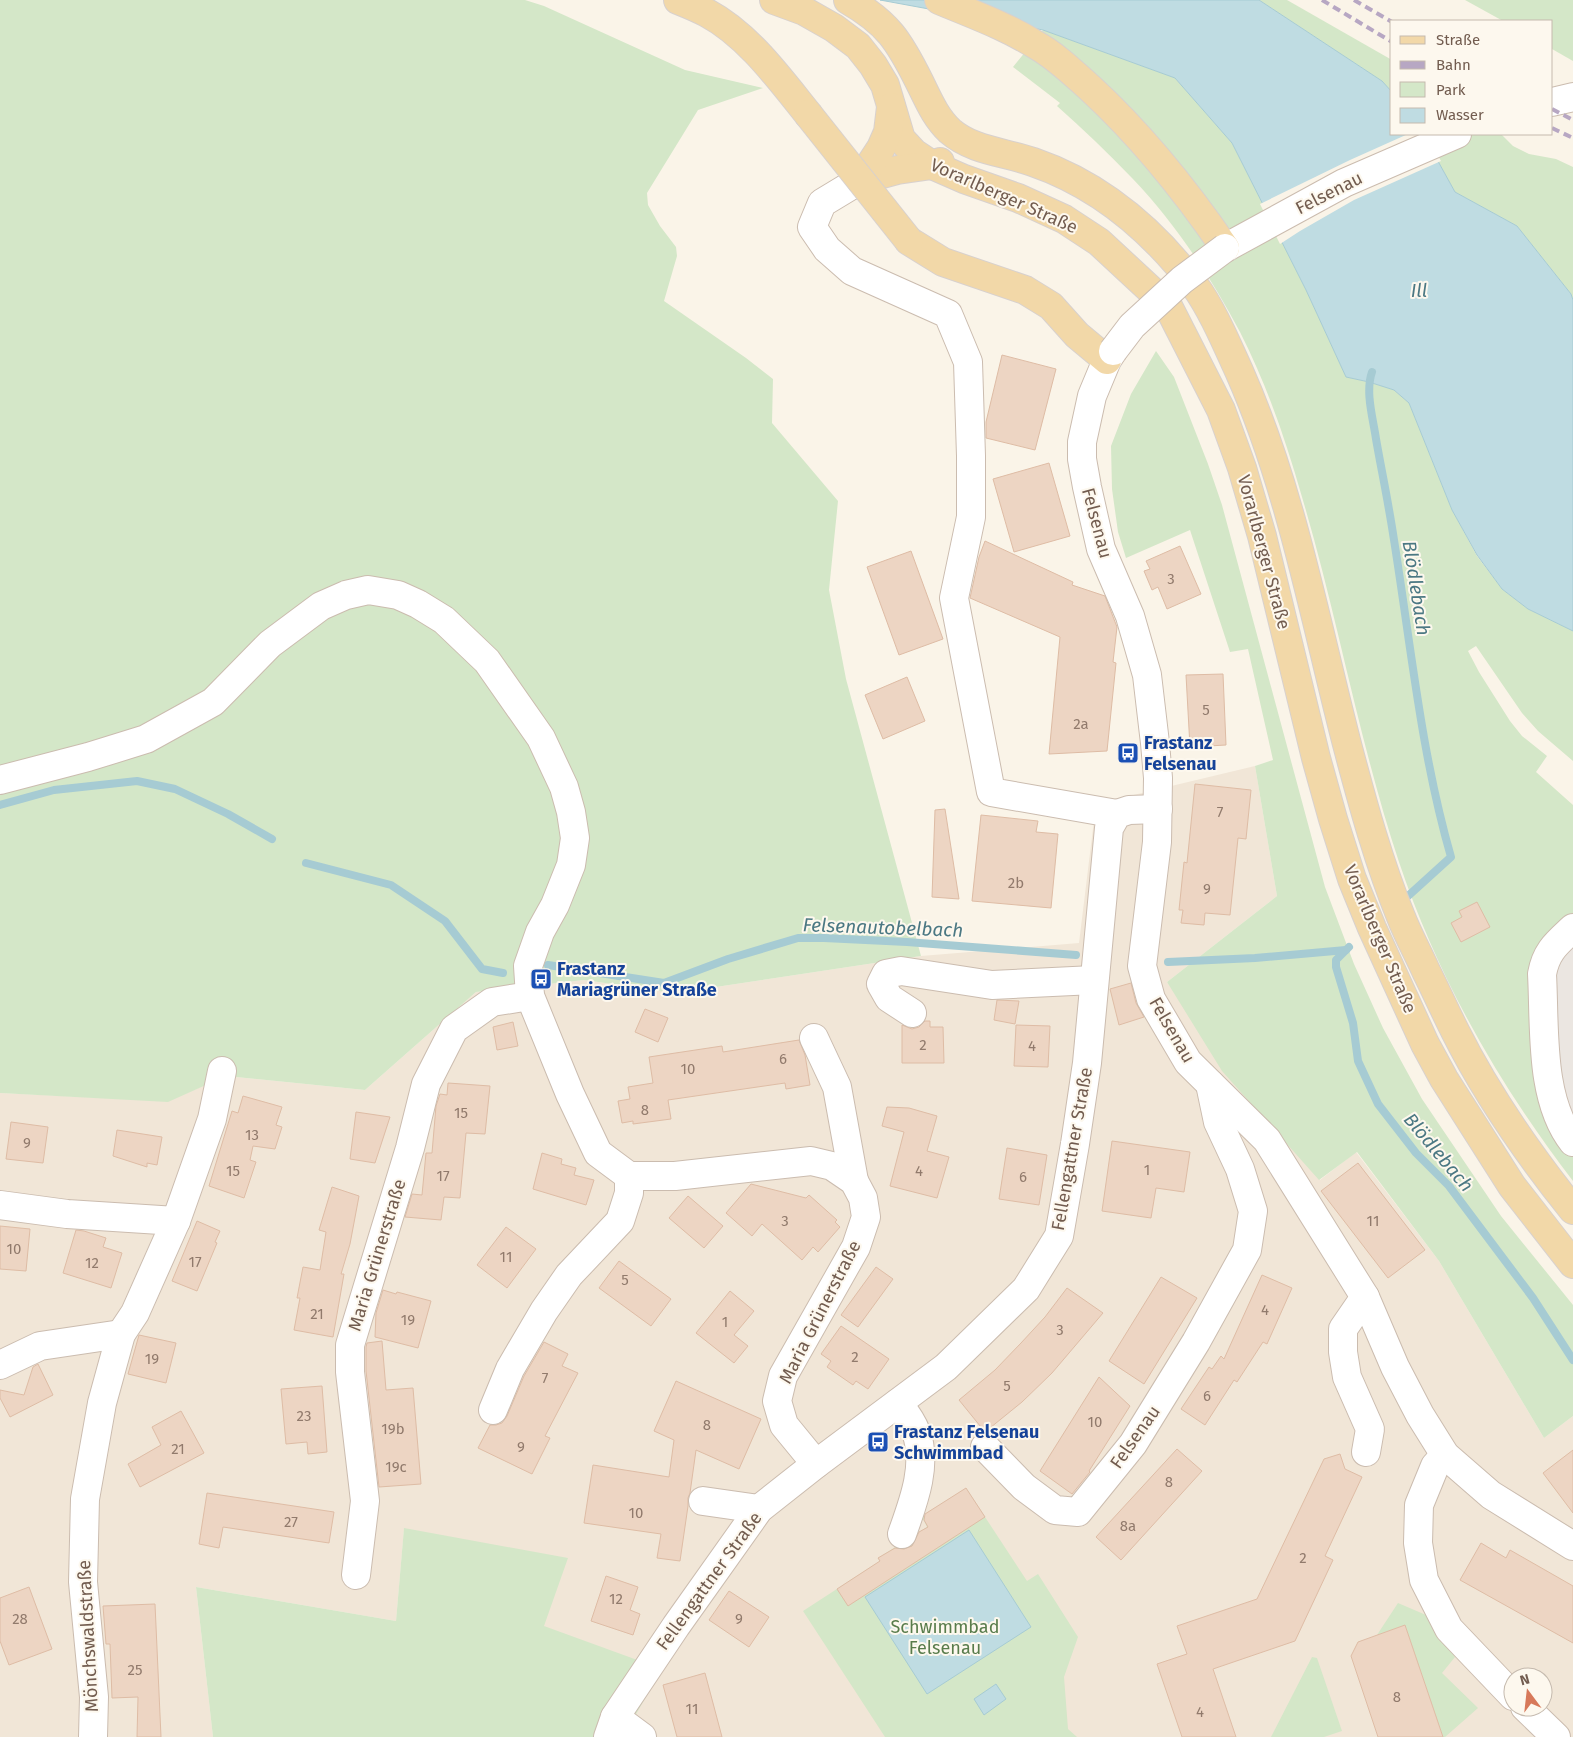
<svg xmlns="http://www.w3.org/2000/svg" width="1573" height="1737" font-family="'Fira Sans',sans-serif">
	<style>
		.residential { fill: #f1e6d7; fill-rule: evenodd }
		.industrial { fill: #ebe6e1 }
		.green { fill: #d4e7c8 }
		.water { fill: #bfdce2; stroke: #a6cbd3 }
		.pier { fill: #faf4e8 }
		.lines { fill: none; stroke-linecap: round; stroke-linejoin: round }
		.stream { stroke: #a6cbd3; stroke-width: 8 }
		.building { fill: #edd5c3; stroke: #debca5 }
		.minor-casing { stroke: #cbbcaf; stroke-width: 30 }
		.major-casing { stroke: #d8d1ce; stroke-width: 30 }
		.minor { stroke: #fff; stroke-width: 28 }
		.major { stroke: #f2d8a8; stroke-width: 28 }
		.rail { stroke: #b7a7c3; stroke-width: 4; stroke-dasharray: 8 5; stroke-linecap: butt }
		.minor-bridge-casing { stroke: #cbbcaf; stroke-width: 30; stroke-linecap: butt }
		.major-bridge-casing { stroke: #d8d1ce; stroke-width: 30; stroke-linecap: butt }
		.minor-bridge { stroke: #fff; stroke-width: 28 }
		.major-bridge { stroke: #f2d8a8; stroke-width: 28 }
		.labels { text-anchor: middle; stroke-width: 4; stroke-linejoin: round; paint-order: stroke }
		.number-label { font-size: 15px; fill: #917a6c }
		.street-label { font-size: 18px; fill: #725c4f; stroke: #fdf8ee }
		.transit-label { font-size: 18px; font-weight: bold; fill: #164399; stroke: #fdf8ee; text-anchor: start }
		.park-label { font-size: 18px; fill: #587c4b; stroke: #fdf8ee }
		.water-label { font-size: 19px; font-style: italic; fill: #4b7883; stroke: #fdf8ee }
	</style>
	<rect width="100%" height="100%" fill="#faf4e8"/>
	<path class="residential" d="M1255 766 1277 896 1167 982 1320 1180 1356 1152 1439 1261 1544 1438 1573 1416V1737H623L544 1626 404 1529 396 1621 196 1587 213 1737H0V1093L168 1101 226 1076 365 1090 476 992 584 980 676 993 921 956 1079 943 1096 804ZM1513 1677H1543V1707H1513Z"/>
	<polygon class="industrial" points="1573,928 1573,1142 1561,1122 1550,951"/>
	<g class="green">
		<polygon points="0,0 525,0 544,6 685,70 763,88 698,110 647,193 648,205 660,226 676,247 677,256 664,301 746,358 773,379 772,423 838,501 829,590 846,679 921,956 676,993 584,980 476,992 365,1090 226,1076 168,1102 0,1093"/>
		<polygon points="1259,0 1287,0 1392,60 1392,92 1382,81"/>
		<polygon points="1465,0 1573,0 1573,61 1552,49 1552,21 1503,21"/>
		<path d="M1043 30 1175 78 1232 143 1306 290 1346 377 1369 382 1394 390 1409 403 1452 510 1477 556 1502 589 1528 609 1573 631V761L1538 731 1522 713 1476 646 1468 651 1479 672 1510 721 1522 736 1547 756 1536 772 1573 805V913L1542 943 1573 1152V1181C1499 1085 1438 978 1399 862 1359 742 1338 618 1302 497 1286 441 1267 385 1240 332 1211 277 1175 223 1132 178 1108 153 1083 129 1057 106L1060 103 1013 67Z"/>
		<polygon points="1423,134 1501,134 1513,146 1529,154 1556,159 1573,167 1573,300 1571,294 1517,226 1455,192"/>
		<polygon points="1156,351 1174,377 1208,464 1222,505 1325,887 1354,964 1383,1028 1422,1099 1501,1216 1573,1305 1573,1416 1544,1438 1439,1261 1357,1152 1319,1180 1222,1071 1167,982 1277,896 1255,766 1273,760 1248,649 1230,652 1190,530 1126,558 1118,532 1112,489 1111,446 1131,394"/>
		<polygon points="966,1488 1027,1581 1038,1574 1078,1637 1064,1677 1068,1729 1077,1737 885,1737 803,1611 880,1561 878,1558 927,1527 922,1517"/>
		<polygon points="404,1528 568,1558 544,1626 662,1669 623,1737 213,1737 196,1587 396,1621"/>
		<polygon points="1398,1603 1426,1615 1455,1657 1442,1673 1478,1708 1445,1737 1443,1737 1405,1625 1377,1635"/>
		<polygon points="1312,1657 1317,1658 1342,1731 1324,1737 1271,1737"/>
	</g>
	<g class="water">
		<polygon points="880,0 1259,0 1382,81 1392,92 1392,134 1423,134 1455,192 1517,226 1571,294 1573,300 1573,631 1528,609 1502,589 1477,555 1452,510 1409,403 1394,390 1369,382 1346,377 1306,290 1232,143 1175,78 1043,30"/>
		<polygon points="969,1530 1031,1627 927,1694 865,1597"/>
		<polygon points="996,1684 1006,1699 984,1715 974,1699"/>
	</g>
	<polygon class="pier" points="1408,134 1426,134 1441,161 1354,200 1300,231 1280,244 1260,204 1350,160"/>
	<g class="lines">
		<g class="stream">
			<path d="M1372 372C1365 392 1373 418 1376 439 1382 473 1389 506 1394 540 1411 646 1421 753 1451 857L1408 896"/>
			<polyline points="0,805 54,790 137,781 175,789 228,814 272,839"/>
			<polyline points="306,863 391,885 445,921 482,969 503,973"/>
			<polyline points="1349,947 1336,960 1336,967 1353,1023 1358,1061 1378,1104 1416,1153 1449,1186 1533,1298 1573,1360"/>
			<polyline points="1168,962 1255,958 1346,950"/>
			<polyline points="548,965 664,983 728,959 798,938 824,938 907,942 1076,955"/>
		</g>
	</g>
	<g class="building">
		<polygon points="1002,355 1056,369 1035,450 986,438 986,422"/>
		<polygon points="1049,463 1070,536 1014,552 993,479"/>
		<polygon points="985,541 1073,582 1072,585 1105,596 1117,627 1113,662 1116,663 1107,751 1049,754 1060,637 970,598 979,557"/>
		<polygon points="1180,546 1201,594 1167,609 1158,587 1152,590 1144,571 1150,569 1146,561"/>
		<polygon points="911,551 943,639 899,655 867,567"/>
		<polygon points="1223,674 1226,745 1190,747 1186,675"/>
		<polygon points="907,677 925,721 883,739 865,695"/>
		<polygon points="1195,784 1251,790 1246,839 1238,838 1230,915 1205,913 1204,925 1181,923 1183,910 1179,910 1184,862 1187,863"/>
		<polygon points="945,809 959,899 932,897 935,810"/>
		<polygon points="981,815 1038,821 1036,832 1058,834 1051,908 972,901"/>
		<polygon points="1477,902 1490,927 1461,942 1451,923 1462,917 1459,911"/>
		<polygon points="1131,983 1136,1003 1144,1017 1119,1025 1110,989"/>
		<polygon points="997,1000 1019,1001 1015,1024 994,1020"/>
		<polygon points="645,1009 668,1018 658,1042 635,1032"/>
		<polygon points="925,1021 930,1021 930,1027 943,1027 944,1063 902,1063 902,1025 912,1029 919,1027"/>
		<polygon points="513,1022 518,1046 497,1050 493,1027"/>
		<polygon points="1016,1025 1050,1026 1048,1067 1014,1066"/>
		<polygon points="799,1040 805,1055 810,1085 786,1089 785,1083 668,1100 671,1119 633,1124 633,1121 622,1123 618,1101 630,1099 628,1087 653,1083 649,1057 722,1046 723,1052"/>
		<polygon points="448,1083 490,1086 485,1134 466,1133 460,1198 444,1197 441,1220 405,1217 412,1194 422,1195 426,1153 432,1153 436,1106 440,1094 447,1095"/>
		<polygon points="243,1096 282,1107 276,1125 282,1127 275,1149 253,1146 250,1160 256,1162 244,1198 209,1186 232,1111 238,1113"/>
		<polygon points="887,1107 909,1108 937,1116 927,1151 949,1157 937,1198 890,1186 904,1132 882,1126"/>
		<polygon points="356,1112 390,1117 375,1163 350,1159"/>
		<polygon points="11,1122 48,1127 43,1163 6,1159"/>
		<polygon points="117,1130 162,1137 157,1165 147,1163 147,1167 113,1156"/>
		<polygon points="1112,1141 1190,1152 1184,1192 1156,1188 1151,1218 1102,1211"/>
		<polygon points="1007,1148 1047,1155 1039,1205 999,1199"/>
		<polygon points="542,1153 562,1159 561,1164 576,1168 574,1175 594,1180 586,1205 533,1189"/>
		<polygon points="1358,1163 1425,1250 1388,1278 1321,1191"/>
		<polygon points="751,1184 806,1198 809,1195 837,1220 835,1222 840,1227 818,1252 813,1247 802,1260 762,1224 752,1236 726,1213"/>
		<polygon points="332,1187 359,1196 350,1244 341,1274 344,1274 333,1337 294,1330 300,1298 297,1298 303,1267 320,1270 326,1232 319,1230"/>
		<polygon points="688,1196 723,1226 704,1248 669,1218"/>
		<polygon points="197,1221 220,1231 215,1242 217,1243 197,1291 172,1281"/>
		<polygon points="0,1226 30,1229 26,1271 0,1269"/>
		<polygon points="506,1227 536,1249 507,1288 477,1265"/>
		<polygon points="76,1230 84,1231 106,1238 103,1247 122,1253 111,1288 63,1273"/>
		<polygon points="619,1261 671,1299 651,1326 599,1288"/>
		<polygon points="876,1267 893,1279 858,1327 841,1315"/>
		<polygon points="1262,1275 1292,1288 1267,1344 1263,1342 1237,1382 1234,1380 1205,1425 1181,1409 1209,1367 1212,1369 1221,1356 1224,1359"/>
		<polygon points="1161,1277 1197,1298 1144,1384 1109,1361"/>
		<polygon points="1067,1288 1103,1313 1052,1373 1022,1402 985,1432 959,1400 995,1370 1021,1343 1045,1317"/>
		<polygon points="383,1290 396,1294 397,1292 431,1301 418,1348 375,1337 376,1313"/>
		<polygon points="730,1291 754,1311 734,1335 748,1346 734,1363 696,1333"/>
		<polygon points="841,1326 889,1359 868,1389 856,1381 853,1385 827,1367 831,1361 821,1354"/>
		<polygon points="139,1335 176,1343 166,1383 128,1374"/>
		<polygon points="382,1341 386,1390 413,1388 421,1484 379,1487 366,1371 366,1347 367,1343"/>
		<polygon points="544,1342 568,1354 562,1366 578,1373 545,1436 550,1438 532,1474 478,1448 490,1425 496,1425 502,1423 507,1416 524,1376"/>
		<polygon points="38,1364 53,1395 10,1417 0,1398 0,1390 24,1395 33,1367"/>
		<polygon points="1099,1377 1130,1406 1089,1471 1090,1472 1072,1494 1040,1471"/>
		<polygon points="676,1381 761,1419 739,1469 696,1450 690,1493 688,1498 688,1506 680,1561 657,1558 661,1534 584,1523 593,1465 669,1477 674,1440 654,1431"/>
		<polygon points="322,1386 327,1452 308,1454 307,1442 286,1444 281,1389"/>
		<polygon points="181,1411 204,1453 140,1487 128,1464 161,1445 152,1427"/>
		<polygon points="1177,1449 1202,1471 1121,1560 1096,1537"/>
		<polygon points="1573,1450 1573,1513 1543,1473"/>
		<polygon points="1340,1454 1345,1469 1362,1477 1325,1556 1333,1560 1295,1641 1213,1669 1236,1737 1182,1737 1157,1664 1187,1654 1177,1626 1257,1599 1324,1459"/>
		<polygon points="966,1488 985,1517 848,1606 837,1589 880,1561 878,1558 895,1548 904,1549 912,1546 919,1532 928,1527 924,1520 925,1514"/>
		<polygon points="207,1493 334,1512 329,1543 223,1527 219,1548 199,1544"/>
		<polygon points="1481,1543 1506,1558 1510,1550 1573,1586 1573,1643 1460,1580"/>
		<polygon points="606,1576 638,1587 630,1610 640,1614 633,1635 591,1621"/>
		<polygon points="29,1587 52,1649 9,1665 0,1641 0,1598"/>
		<polygon points="729,1591 769,1617 749,1647 709,1620"/>
		<polygon points="155,1604 161,1737 137,1737 138,1697 112,1698 110,1644 106,1644 103,1606"/>
		<polygon points="1405,1625 1443,1737 1378,1737 1351,1656 1358,1642"/>
		<polygon points="705,1673 722,1737 677,1737 663,1685"/>
	</g>
	<g class="lines">
		<g class="minor-casing">
			<g id="minor">
				<polyline points="1552,102 1573,97"/>
				<polyline points="860,180 822,203 812,227 827,249 852,271 948,314 968,362 971,456 971,517 954,598 991,792 1117,814"/>
				<polyline points="1225,248 1344,183 1457,134"/>
				<polyline points="1113,351 1107,360 1092,396 1082,442 1082,459 1087,487 1101,549 1130,616 1147,675 1155,743 1158,778 1157,842 1142,966 1151,999 1188,1062 1267,1140 1365,1297 1395,1367 1420,1415 1445,1455 1491,1495 1573,1546"/>
				<polyline points="0,780 88,757 146,739 213,702 270,644 321,606 346,595 368,590 398,595 418,604 444,620 487,661 541,738 564,787 571,812 575,838 571,865 555,905 540,932 528,966 530,996 570,1094 598,1153 629,1176 675,1176 811,1161 832,1166 854,1181 863,1198 866,1217 856,1247 783,1376 777,1401 784,1425 816,1464"/>
				<path d="M1573 928C1557 943 1546 951 1542 974 1545 1026 1539 1099 1573 1142"/>
				<polyline points="912,1013 889,998 881,984 886,974 901,971 992,985 1094,980"/>
				<polyline points="814,1038 837,1087 854,1181"/>
				<polyline points="0,1205 67,1214 176,1221"/>
				<polyline points="1365,1297 1343,1329 1343,1352 1347,1377 1370,1429 1366,1452"/>
				<polyline points="0,1365 40,1346 121,1334"/>
				<path d="M898 1403C905 1412 912 1421 916 1432 928 1465 913 1503 902 1534"/>
				<polyline points="493,1410 510,1369 544,1311 569,1275 620,1221 629,1193 629,1176"/>
				<polyline points="985,1447 1024,1487 1055,1510 1078,1512 1133,1444 1196,1342 1247,1250 1253,1211 1240,1169 1218,1122 1210,1084"/>
				<polyline points="1445,1455 1435,1466 1419,1505 1418,1543 1424,1580 1449,1629 1513,1696"/>
				<polyline points="703,1501 759,1509"/>
				<polyline points="356,1575 365,1501 350,1372 350,1345 410,1148 426,1084 454,1029 492,1002 530,996"/>
				<polyline points="1525,1707 1556,1737"/>
				<polyline points="615,1717 642,1737"/>
				<polyline points="93,1737 94,1697 83,1582 85,1499 102,1403 121,1334 135,1313 176,1221 212,1119 222,1071"/>
				<polyline points="608,1737 615,1717 676,1626 759,1509 816,1464 946,1367 1026,1289 1059,1236 1075,1144 1087,1063 1109,828 1117,814 1129,810 1158,809"/>
			</g>
		</g>
		<g class="major-casing">
			<g id="major">
				<path d="M678 0C688 4 698 8 707 13 748 35 779 78 808 114"/>
				<polyline points="774,0 804,11 834,28 858,46 873,65 885,85 901,139 914,153 932,165 964,179 1018,198 1064,219 1099,242 1168,306 1221,410 1242,468 1262,536 1316,758 1333,819 1352,879 1372,928 1425,1044 1444,1079 1512,1186 1573,1264"/>
				<path d="M848 0C888 23 899 41 919 81 928 99 935 117 950 131 973 151 1005 152 1033 162 1100 185 1152 229 1195 286 1212 309 1227 345 1239 371 1292 491 1315 621 1348 748 1363 805 1379 863 1401 917 1408 935 1418 953 1426 971 1436 991 1445 1011 1455 1031 1487 1095 1529 1155 1573 1210"/>
				<path d="M939 0C972 14 1006 26 1036 45 1056 56 1073 73 1090 88 1141 135 1186 191 1225 248"/>
				<polyline points="860,180 897,170 932,165 940,162"/>
				<polyline points="860,180 881,148 888,132 891,107"/>
				<polyline points="909,241 943,262 1025,290 1051,306 1077,335 1107,360"/>
			</g>
		</g>
		<use href="#minor" class="minor"/>
		<use href="#major" class="major"/>
		<g class="rail">
			<polyline points="1322,0 1392,42"/>
			<polyline points="1354,0 1392,22"/>
			<polyline points="1552,109 1573,120"/>
			<polyline points="1552,128 1573,138"/>
		</g>
		<g class="minor-bridge-casing">
			<polyline id="minor-bridge" points="1113,351 1132,326 1182,280 1225,248"/>
		</g>
		<g class="major-bridge-casing">
			<polyline id="major-bridge" points="808,114 909,241"/>
		</g>
		<use href="#minor-bridge" class="minor-bridge"/>
		<use href="#major-bridge" class="major-bridge"/>
	</g>
	<defs>
		<g id="bus-square" transform="scale(1.125)"><rect x="-9" y="-9" width="18" height="18" rx="4" fill="#1a4fb4" stroke="#fdf8ee"/><path d="M-5-6H5V4H4V6H2V4H-2V6H-4V4H-5ZM-3.5-4V0h7V-4ZM-3.5 1.2v1.5H-2V1.2ZM2 1.2v1.5H3.5V1.2Z" fill="#fff"/></g>
	</defs>
	<g fill-rule="evenodd">
		<use href="#bus-square" x="1128" y="753"/>
		<use href="#bus-square" x="541" y="979"/>
		<use href="#bus-square" x="878" y="1442"/>
	</g>
	<g class="labels">
		<g class="number-label">
			<text x="1171" y="584">3</text>
			<text x="1206" y="715">5</text>
			<text x="1081" y="729">2a</text>
			<text x="1220" y="817">7</text>
			<text x="1016" y="888">2b</text>
			<text x="1207" y="894">9</text>
			<text x="923" y="1050">2</text>
			<text x="1032" y="1051">4</text>
			<text x="783" y="1064">6</text>
			<text x="688" y="1074">10</text>
			<text x="645" y="1115">8</text>
			<text x="461" y="1118">15</text>
			<text x="252" y="1140">13</text>
			<text x="27" y="1148">9</text>
			<text x="1147" y="1175">1</text>
			<text x="233" y="1176">15</text>
			<text x="919" y="1176">4</text>
			<text x="443" y="1181">17</text>
			<text x="1023" y="1182">6</text>
			<text x="785" y="1226">3</text>
			<text x="1373" y="1226">11</text>
			<text x="14" y="1254">10</text>
			<text x="506" y="1262">11</text>
			<text x="195" y="1267">17</text>
			<text x="92" y="1268">12</text>
			<text x="625" y="1285">5</text>
			<text x="1265" y="1315">4</text>
			<text x="317" y="1319">21</text>
			<text x="408" y="1325">19</text>
			<text x="725" y="1327">1</text>
			<text x="1060" y="1335">3</text>
			<text x="855" y="1362">2</text>
			<text x="152" y="1364">19</text>
			<text x="545" y="1383">7</text>
			<text x="1007" y="1391">5</text>
			<text x="1207" y="1401">6</text>
			<text x="304" y="1421">23</text>
			<text x="1095" y="1427">10</text>
			<text x="707" y="1430">8</text>
			<text x="393" y="1434">19b</text>
			<text x="521" y="1452">9</text>
			<text x="178" y="1454">21</text>
			<text x="396" y="1472">19c</text>
			<text x="1169" y="1487">8</text>
			<text x="636" y="1518">10</text>
			<text x="291" y="1527">27</text>
			<text x="1128" y="1531">8a</text>
			<text x="1303" y="1563">2</text>
			<text x="616" y="1604">12</text>
			<text x="20" y="1624">28</text>
			<text x="739" y="1624">9</text>
			<text x="135" y="1675">25</text>
			<text x="1397" y="1702">8</text>
			<text x="692" y="1714">11</text>
			<text x="1200" y="1717">4</text>
		</g>
		<g class="street-label">
			<text transform="translate(1329 193) rotate(-27)" y="6">Felsenau</text>
			<text transform="translate(1004 196) rotate(24)" y="6">Vorarlberger Straße</text>
			<text transform="translate(1097 523) rotate(75)" y="6">Felsenau</text>
			<text transform="translate(1264 552) rotate(75)" y="6">Vorarlberger Straße</text>
			<text transform="translate(1380 939) rotate(67)" y="6">Vorarlberger Straße</text>
			<text transform="translate(1172 1030) rotate(60)" y="6">Felsenau</text>
			<text transform="translate(1072 1149) rotate(-80)" y="6">Fellengattner Straße</text>
			<text transform="translate(377 1255) rotate(-73)" y="6">Maria Grünerstraße</text>
			<text transform="translate(820 1312) rotate(-63)" y="6">Maria Grünerstraße</text>
			<text transform="translate(1135 1437) rotate(-55)" y="6">Felsenau</text>
			<text transform="translate(709 1581) rotate(-54)" y="6">Fellengattner Straße</text>
			<text transform="translate(88 1636) rotate(-93)" y="6">Mönchswaldstraße</text>
		</g>
		<g class="transit-label">
			<text x="1144" y="749">Frastanz<tspan x="1144" dy="21">Felsenau</tspan></text>
			<text x="557" y="975">Frastanz<tspan x="557" dy="21">Mariagrüner Straße</tspan></text>
			<text x="894" y="1438">Frastanz Felsenau<tspan x="894" dy="21">Schwimmbad</tspan></text>
		</g>
		<g class="park-label">
			<text x="945" y="1633">Schwimmbad<tspan x="945" dy="21">Felsenau</tspan></text>
		</g>
		<g class="water-label">
			<text x="1419" y="297">Ill</text>
			<text transform="translate(1417 588) rotate(81)" y="7">Blödlebach</text>
			<text transform="translate(883 927) rotate(2)" y="7">Felsenautobelbach</text>
			<text transform="translate(1439 1152) rotate(50)" y="7">Blödlebach</text>
		</g>
	</g>
	<rect x="1390" y="20" width="162" height="115" fill="#fdf8ee" stroke="#c5baae"/>
	<rect x="1400" y="36" width="25" height="8" fill="#f2d8a8" stroke="#c5baae"/>
	<text x="1436" y="45" font-size="15" fill="#725c4f">Straße</text>
	<rect x="1400" y="61" width="25" height="8" fill="#b7a7c3" stroke="#c5baae"/>
	<text x="1436" y="70" font-size="15" fill="#725c4f">Bahn</text>
	<rect x="1400" y="82" width="25" height="15" fill="#d4e7c8" stroke="#c5baae"/>
	<text x="1436" y="95" font-size="15" fill="#725c4f">Park</text>
	<rect x="1400" y="108" width="25" height="15" fill="#bfdce2" stroke="#c5baae"/>
	<text x="1436" y="120" font-size="15" fill="#725c4f">Wasser</text>
	<g transform="translate(1528 1692) rotate(345)"><circle r="24" fill="#fdf8ee" stroke="#c5baae"/>
	<path d="M0-4L9 19L0 12L-9 19Z" fill="#d7795a"/>
	<text y="-8" font-size="14" font-weight="bold" text-anchor="middle" fill="#725c4f">N</text>
	</g>
</svg>
